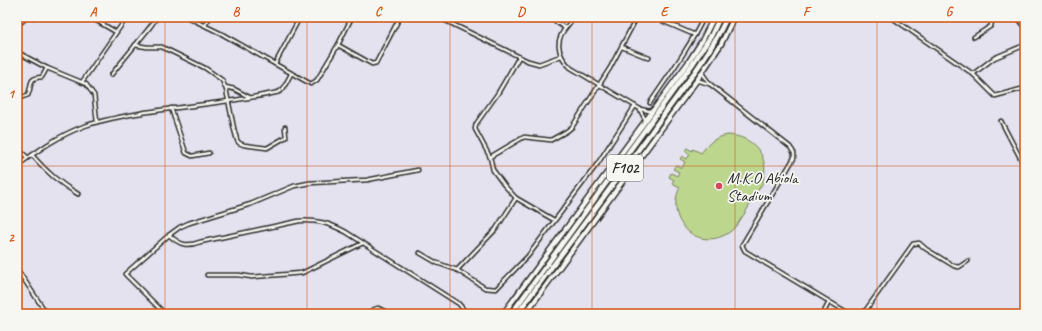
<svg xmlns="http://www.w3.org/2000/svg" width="1042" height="331" font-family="Caveat,sans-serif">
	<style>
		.green { fill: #bdd68d; stroke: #74805c }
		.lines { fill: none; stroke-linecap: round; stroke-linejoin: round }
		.street-casing { stroke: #2b2b2b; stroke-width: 5.5 }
		.primary-casing { stroke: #2b2b2b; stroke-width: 7 }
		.highway-casing { stroke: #2b2b2b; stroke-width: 8 }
		.street { stroke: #f6f6f2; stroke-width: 2.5 }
		.primary { stroke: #f6f6f2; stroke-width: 4 }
		.highway { stroke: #f6f6f2; stroke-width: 4.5 }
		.grid { fill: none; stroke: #d5540f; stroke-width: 1; stroke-opacity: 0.55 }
		.poi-dot { fill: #d1495b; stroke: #f6f6f2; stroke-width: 1.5 }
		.labels { text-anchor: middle; stroke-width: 3.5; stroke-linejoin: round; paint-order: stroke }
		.shield { fill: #f6f6f2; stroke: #686867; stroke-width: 1 }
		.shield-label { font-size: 15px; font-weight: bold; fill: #2b2b2b }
		.poi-label { font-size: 16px; fill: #2b2b2b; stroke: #f6f6f2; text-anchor: start }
		.neatline { fill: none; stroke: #d5540f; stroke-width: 1.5 }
		.grid-label { font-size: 13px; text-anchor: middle; font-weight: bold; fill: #d5540f }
	</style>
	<rect width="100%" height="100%" fill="#e3e2ee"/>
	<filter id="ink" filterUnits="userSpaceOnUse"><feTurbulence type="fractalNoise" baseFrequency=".025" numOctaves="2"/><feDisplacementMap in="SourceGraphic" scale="8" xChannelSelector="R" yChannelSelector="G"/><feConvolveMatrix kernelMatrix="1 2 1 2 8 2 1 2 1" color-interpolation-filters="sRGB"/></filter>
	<g filter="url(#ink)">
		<path class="green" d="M728 135C754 136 772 158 762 184 754 196 741 223 731 231 701 254 663 223 680 187L672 183 674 180 669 177 671 173 677 176 679 172 673 169 676 165 682 168 685 162 680 159 682 156 687 159 690 154 685 151 687 148 692 151 693 149 701 153C710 142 713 138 728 135Z"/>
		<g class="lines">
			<g class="street-casing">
				<g id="street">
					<polyline points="22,17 26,18 33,17"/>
					<polyline points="90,17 116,32"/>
					<polyline points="187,17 222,34 275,64"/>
					<polyline points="300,17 275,64 311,84 317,80 338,45 352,17"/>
					<polyline points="438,17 528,61 539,64 561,56"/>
					<polyline points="549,17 565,28"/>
					<path d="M573 17C571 22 567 26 564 30 554 44 560 58 571 68L640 109 649 111 654 110"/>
					<polyline points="653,17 695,35"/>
					<polyline points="891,17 973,74 995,96 1025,88"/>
					<polyline points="1017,17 1025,27"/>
					<polyline points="447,21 449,17"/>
					<polyline points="205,25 210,17"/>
					<polyline points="17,26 26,18"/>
					<polyline points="974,37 991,26 992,21 997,17"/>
					<polyline points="135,45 147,47 162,47 205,68 222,80 226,89 234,129 237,140 239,143 244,145 267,148 286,137 285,127"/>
					<polyline points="338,45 372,64 376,63 400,17"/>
					<polyline points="622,47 649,58"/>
					<polyline points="17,52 47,68 86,84 94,95 97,122"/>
					<polyline points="519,57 498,93 476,124 475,129 490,157 493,170 504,185 516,198 554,220"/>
					<polyline points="702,73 710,84 790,147 794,153 794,158 742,245 745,251 850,314"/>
					<polyline points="973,74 994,58 1025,45"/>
					<polyline points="111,75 150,27 157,17"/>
					<polyline points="697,80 709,84"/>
					<polyline points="82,82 127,17"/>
					<polyline points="225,87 234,89 249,97"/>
					<path d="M17 99 28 95C33 84 27 78 42 77L47 68"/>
					<path d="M650 103C669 75 689 48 704 17"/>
					<polyline points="171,108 186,153 192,156 209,153"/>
					<polyline points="640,110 646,121"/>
					<polyline points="1001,121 1025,167"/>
					<polyline points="17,148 27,157"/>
					<path d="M32 155C47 172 59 183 78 194"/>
					<polyline points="490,157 524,137 551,140 567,131 572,127 610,68 637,17"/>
					<path d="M17 166C37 151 58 136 82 127 103 119 125 116 147 112 191 105 236 102 279 92L283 89 291 74"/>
					<polyline points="169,235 180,227 189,223 251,204 294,186 309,183 367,180 418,170"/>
					<polyline points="420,253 437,263 457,270 485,288 496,289 528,256 598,163 635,106"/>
					<polyline points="17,269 47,314"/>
					<polyline points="457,270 496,229 516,198"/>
					<polyline points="207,275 239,275 252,277 302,273 363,243"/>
					<path d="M165 314 125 274 169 235C180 245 187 247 200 242L299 221C318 220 329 223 346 232L459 304 467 314"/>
					<polyline points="371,314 372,310 378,308 390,314"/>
					<polyline points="823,314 829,302"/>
					<polyline points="863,314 913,244 919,243 926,249 954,266 959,267 968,261"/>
				</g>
			</g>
			<g class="primary-casing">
				<g id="primary">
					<polyline points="503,314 688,63 702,41 714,17"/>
					<polyline points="525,314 697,80 721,44 734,17"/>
				</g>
			</g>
			<g class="highway-casing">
				<g id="highway">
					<polyline points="511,314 692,65 711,36 720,17"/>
					<path d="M517 314C562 253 608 192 652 131 678 94 708 59 727 17"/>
				</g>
			</g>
			<use href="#street" class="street"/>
			<use href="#primary" class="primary"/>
			<use href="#highway" class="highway"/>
		</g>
	</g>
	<path class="grid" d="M165 17V314M307 17V314M450 17V314M592 17V314M735 17V314M877 17V314M17 166H1025"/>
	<circle class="poi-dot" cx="719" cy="186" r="4"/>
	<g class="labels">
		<rect class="shield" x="607" y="155" width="36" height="26" rx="3"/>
		<g class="shield-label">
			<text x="625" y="173">F102</text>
		</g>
		<g class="poi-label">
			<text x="727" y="183">M.K.O Abiola<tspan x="727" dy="18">Stadium</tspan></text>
		</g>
	</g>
	<rect width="1042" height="331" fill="none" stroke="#f6f6f2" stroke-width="44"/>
	<rect x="22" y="22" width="998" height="287" class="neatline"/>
	<g class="grid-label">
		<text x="93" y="16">A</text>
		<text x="236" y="16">B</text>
		<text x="378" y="16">C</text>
		<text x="521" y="16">D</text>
		<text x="664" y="16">E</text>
		<text x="806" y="16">F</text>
		<text x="949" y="16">G</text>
		<text x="11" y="98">1</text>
		<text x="11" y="242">2</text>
	</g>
</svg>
